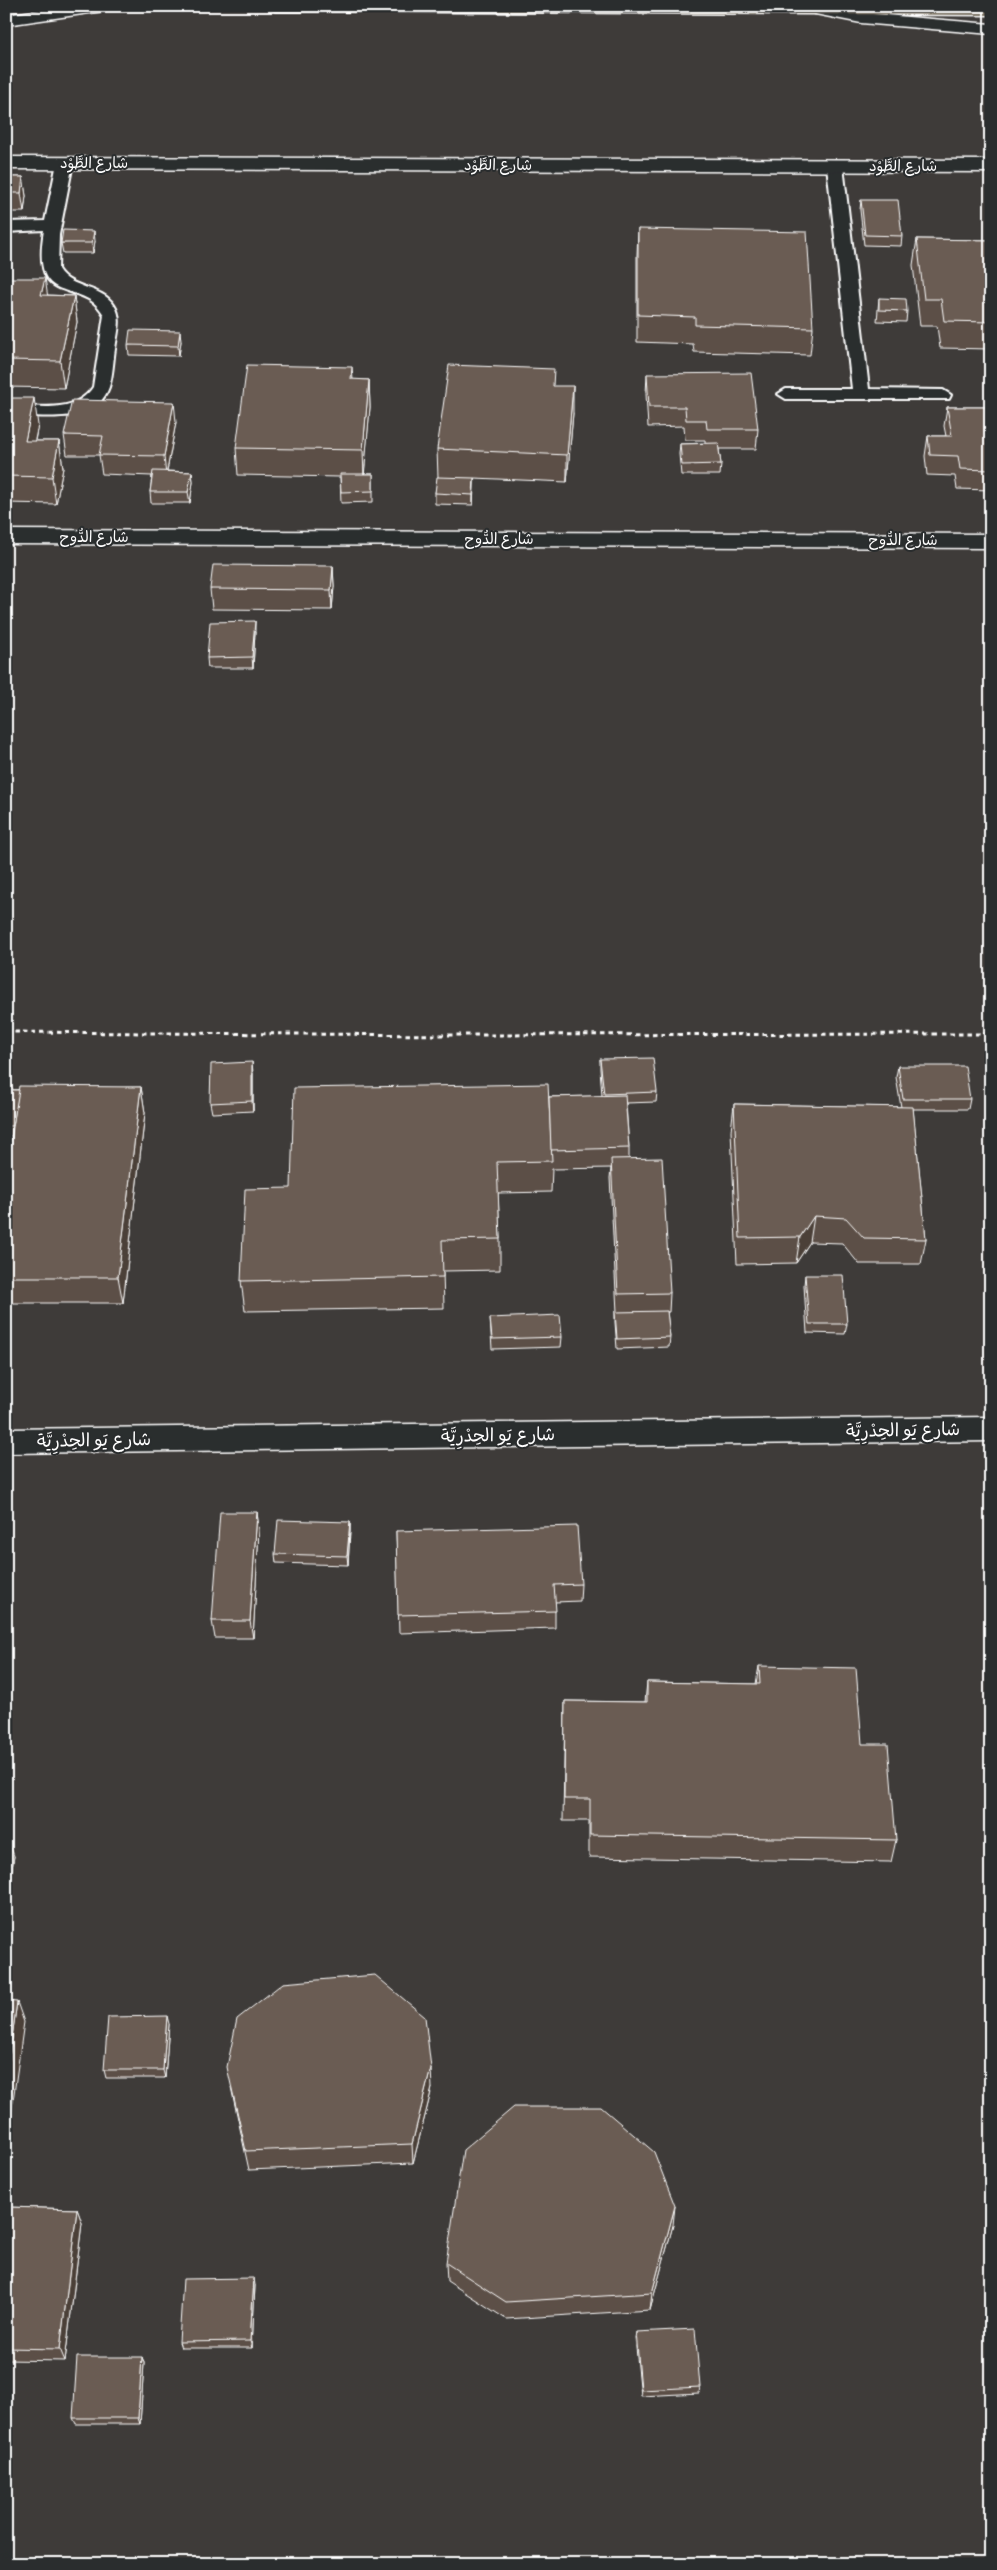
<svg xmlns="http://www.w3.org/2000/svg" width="997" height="2570" font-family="Caveat,'Playpen Sans Arabic',sans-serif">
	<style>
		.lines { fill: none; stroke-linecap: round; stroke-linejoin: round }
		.service-casing { stroke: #fff; stroke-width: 4 }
		.minor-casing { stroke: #fff; stroke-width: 3 }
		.primary-casing { stroke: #fff; stroke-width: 3 }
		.path { stroke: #fff; stroke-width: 3; stroke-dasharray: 4.5 4; stroke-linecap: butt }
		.service { fill: #2a2d2e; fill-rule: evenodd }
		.minor { fill: #2a2d2e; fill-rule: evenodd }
		.primary { fill: #736b5a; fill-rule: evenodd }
		.wall { fill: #5c4f47; stroke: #fff }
		.shaded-wall { fill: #4b4039; stroke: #fff }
		.building { fill: #6b5c52; stroke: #fff }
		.labels { text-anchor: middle; stroke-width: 4; stroke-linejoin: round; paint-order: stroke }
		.far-street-label { font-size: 15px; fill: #fff; stroke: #2a2d2e }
		.street-label { font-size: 18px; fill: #fff; stroke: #2a2d2e }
	</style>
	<rect width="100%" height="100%" fill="#3e3b39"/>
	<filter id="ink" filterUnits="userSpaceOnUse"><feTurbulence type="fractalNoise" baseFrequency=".02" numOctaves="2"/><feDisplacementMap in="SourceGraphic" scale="10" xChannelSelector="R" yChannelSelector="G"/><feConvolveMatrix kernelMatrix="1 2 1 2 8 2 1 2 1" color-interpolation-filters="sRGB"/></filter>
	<g filter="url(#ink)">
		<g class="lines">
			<g class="service-casing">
				<g id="service">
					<path d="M65 158 73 163 59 235 58 269C71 290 101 285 114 305 123 318 117 334 115 349 113 361 113 375 109 387 96 426 37 416 6 414V404C35 406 74 415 93 387L104 315C82 275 30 313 44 230L6 232V222L45 221 57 163Z"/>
					<polygon points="835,161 843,166 869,389 943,390 951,395 949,399 786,399 778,394 786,389 852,389 827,166"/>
				</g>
			</g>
			<g class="minor-casing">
				<g id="minor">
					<polygon points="66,6 113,6 104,11 6,25 6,15"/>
					<polygon points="809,6 828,6 861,13 991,24 991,34 861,23 810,13 807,9"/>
					<polygon points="6,157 991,160 991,172 6,169"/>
					<polygon points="6,530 991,534 991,548 6,544"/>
					<polygon points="991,1417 991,1441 6,1453 6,1429"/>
				</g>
			</g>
			<g class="primary-casing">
				<polygon id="primary" points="266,6 991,6 991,15 275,11"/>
			</g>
			<polyline class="path" points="6,1032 449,1035 991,1034"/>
			<use href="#service" class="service"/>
			<use href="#minor" class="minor"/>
			<use href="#primary" class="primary"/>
		</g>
		<g class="wall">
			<polygon points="6,177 23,177 26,196 24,212 6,212"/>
			<polygon points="861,200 902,236 901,246 864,245 860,210"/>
			<polygon points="638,229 813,328 810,355 694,352 693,344 637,342 637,255"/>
			<polygon points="917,239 991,240 991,349 940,348 937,326 920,326 913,265"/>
			<polygon points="95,241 93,253 63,253 61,243"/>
			<polygon points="6,278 47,295 74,296 77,322 64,388 6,387"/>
			<polygon points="879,298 907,311 906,322 877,321"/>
			<polygon points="181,341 179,356 129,355 128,345"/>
			<polygon points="352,367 353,380 369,380 370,407 364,474 373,474 373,502 341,503 340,477 238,475 236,448"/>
			<polygon points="647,374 758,429 756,449 719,449 721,464 720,475 681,475 679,454 680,444 705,443 705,440 685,440 684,426 648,427 646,394"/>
			<polygon points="554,386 573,413 567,482 474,478 473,505 435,504 435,493 438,477 437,449"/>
			<polygon points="6,398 38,425 35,441 59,441 63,468 56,504 6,503"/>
			<polygon points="947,407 991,407 991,490 957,489 955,476 927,475 925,456 928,436 946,436 944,426"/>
			<polygon points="176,422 167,471 192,472 193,482 190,503 151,503 150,492 152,476 102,474 99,455 67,455 64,435"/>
			<polygon points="333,566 334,586 332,610 212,609 210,589"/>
			<polygon points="255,632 253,668 208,668 207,658"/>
			<polygon points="600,1059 657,1092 656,1102 626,1103 629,1148 629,1158 670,1293 669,1312 667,1312 670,1337 669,1347 617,1349 615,1322 615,1312 617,1312 610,1178 611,1168 552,1169 551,1192 498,1193 500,1239 500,1270 443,1271 444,1308 245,1311 241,1281 291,1188 549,1097 602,1096 600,1069"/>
			<polygon points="898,1066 970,1099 968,1109 913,1109 926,1239 921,1264 859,1264 842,1243 810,1242 796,1263 737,1264 731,1131 734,1104 901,1107 896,1077"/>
			<polygon points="253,1073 253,1111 212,1113 210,1103"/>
			<polygon points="141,1087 145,1113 123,1303 6,1303 6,1174 12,1136 6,1136 6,1090"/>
			<polygon points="991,1129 991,1147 989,1136"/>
			<polygon points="805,1275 847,1324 845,1334 807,1333 804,1285"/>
			<polygon points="490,1318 562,1337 561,1347 492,1349"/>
			<polygon points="257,1512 259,1530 253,1638 215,1638 212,1621"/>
			<polygon points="350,1522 350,1531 348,1565 276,1563 275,1554"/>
			<polygon points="396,1531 581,1584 580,1601 555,1602 555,1628 399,1633"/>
			<polygon points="759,1666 862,1744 896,1840 891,1862 589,1857 589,1821 563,1821 565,1701 645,1702 647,1682 756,1684"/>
			<polygon points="6,1848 14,1856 10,1881 6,1881"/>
			<polygon points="991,1963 991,1984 989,1969"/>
			<polygon points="169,2024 165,2078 106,2078 104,2070"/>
			<polygon points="231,2087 432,2088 413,2163 249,2170"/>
			<polygon points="6,2207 77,2209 82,2223 65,2361 6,2360"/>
			<polygon points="673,2225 650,2310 506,2319 447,2281 446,2263"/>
			<polygon points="255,2285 252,2348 181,2348 179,2342"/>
			<polygon points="636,2332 700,2387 699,2393 641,2396 635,2338"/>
			<polygon points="142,2357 144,2363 140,2424 76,2424 73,2418"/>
		</g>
		<g class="shaded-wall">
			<polygon points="23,177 26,196 24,212 21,193"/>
			<polygon points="94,231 95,241 93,253 92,243"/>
			<polygon points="45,278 49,305 41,295"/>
			<polygon points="74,296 77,322 64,388 60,361"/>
			<polygon points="180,331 181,341 179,356 178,346"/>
			<polygon points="369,380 370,407 364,477 363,450"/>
			<polygon points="573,386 573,413 567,482 567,455"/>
			<polygon points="34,398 38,425 29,468 25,441"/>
			<polygon points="174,402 176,422 166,476 164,456"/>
			<polygon points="59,441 63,468 56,504 52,477"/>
			<polygon points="192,472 193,482 190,503 188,492"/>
			<polygon points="474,478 474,488 473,505 473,495"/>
			<polygon points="333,566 334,586 332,610 331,590"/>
			<polygon points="255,621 255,632 253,668 252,657"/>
			<polygon points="252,1062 253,1073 253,1111 252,1101"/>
			<polygon points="141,1087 145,1113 123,1303 118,1277"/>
			<polygon points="814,1216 810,1242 796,1263 800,1237"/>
			<polygon points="257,1512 259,1530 253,1638 250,1621"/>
			<polygon points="350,1522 350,1531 348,1565 347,1556"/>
			<polygon points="11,1848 14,1856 10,1881 8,1873"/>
			<polygon points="17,2002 24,2022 6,2151 6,2079"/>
			<polygon points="167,2016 169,2024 165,2078 163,2070"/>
			<polygon points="431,2068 432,2088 413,2163 412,2144"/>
			<polygon points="675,2206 673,2225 650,2310 652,2293"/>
			<polygon points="77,2209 82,2223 65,2361 60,2349"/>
			<polygon points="254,2278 255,2285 252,2348 250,2341"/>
			<polygon points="142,2357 144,2363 140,2424 138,2418"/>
		</g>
		<g class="building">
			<polygon points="6,177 23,177 21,193 6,193"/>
			<polygon points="861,200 898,200 902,236 865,235"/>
			<polygon points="638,229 807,232 813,328 695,325 695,317 638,315"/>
			<polygon points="63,230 94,231 92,243 61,243"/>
			<polygon points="917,239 991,240 991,322 944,321 941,299 924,299"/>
			<polygon points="6,278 45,278 41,295 74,296 60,361 6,360"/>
			<polygon points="879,298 906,299 907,311 879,310"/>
			<polygon points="130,330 180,331 178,346 128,345"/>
			<polygon points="247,365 352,367 351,379 369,380 363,450 236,448"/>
			<polygon points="449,365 554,369 553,386 573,386 567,455 437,449"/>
			<polygon points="751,373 758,429 707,429 706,420 686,420 685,407 649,407 647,374"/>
			<polygon points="6,398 34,398 25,441 59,441 52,477 6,476"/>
			<polygon points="72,400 174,402 164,456 99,455 103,436 64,435"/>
			<polygon points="947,407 991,407 991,470 960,469 958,456 930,455 928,436 952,436"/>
			<polygon points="718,443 721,464 682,465 680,444"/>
			<polygon points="153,471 192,472 188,492 150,492"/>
			<polygon points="340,474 373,474 373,491 341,492"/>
			<polygon points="437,477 474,478 473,495 435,493"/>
			<polygon points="213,565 333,566 331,590 210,589"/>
			<polygon points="255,621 252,657 207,658 210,622"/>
			<polygon points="653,1058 657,1092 604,1094 600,1059"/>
			<polygon points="252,1062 252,1101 210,1103 211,1064"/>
			<polygon points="898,1066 965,1066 970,1099 903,1099"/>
			<polygon points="548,1084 552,1161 497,1162 500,1239 442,1240 443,1277 241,1281 245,1189 291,1188 294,1088"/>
			<polygon points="19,1086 141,1087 118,1277 6,1277 6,1174"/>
			<polygon points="6,1090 19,1090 13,1126 6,1126"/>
			<polygon points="625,1095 629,1148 551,1150 549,1097"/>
			<polygon points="734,1104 913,1107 926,1239 864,1238 846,1218 814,1216 800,1237 740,1238"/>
			<polygon points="662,1158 670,1293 618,1294 611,1159"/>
			<polygon points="805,1275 843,1275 847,1324 809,1324"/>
			<polygon points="667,1311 670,1337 617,1339 615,1312"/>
			<polygon points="560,1315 562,1337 492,1339 490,1318"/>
			<polygon points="220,1512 257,1512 250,1621 212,1621"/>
			<polygon points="278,1520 350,1522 347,1556 275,1554"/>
			<polygon points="577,1526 581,1584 554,1585 556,1611 398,1615 396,1531"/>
			<polygon points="759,1666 856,1668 862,1744 888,1744 896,1840 590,1835 590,1799 564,1799 565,1701 647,1702 647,1682 760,1684"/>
			<polygon points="6,1848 11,1848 8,1873 6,1873"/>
			<polygon points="375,1975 425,2017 431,2068 412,2144 246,2151 227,2067 237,2019 283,1983"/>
			<polygon points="6,2001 17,2002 6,2079"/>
			<polygon points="167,2016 163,2070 104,2070 108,2017"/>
			<polygon points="514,2107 601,2107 654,2152 675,2206 652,2293 506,2302 446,2263 463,2150"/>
			<polygon points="6,2207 77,2209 60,2349 6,2348"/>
			<polygon points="254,2278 250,2341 179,2342 183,2279"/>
			<polygon points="695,2329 700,2387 641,2390 636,2332"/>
			<polygon points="77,2357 142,2357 138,2418 73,2418"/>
		</g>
	</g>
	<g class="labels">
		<g class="far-street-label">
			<text x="94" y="168">شارع الطَّوْد</text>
			<text x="498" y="170">شارع الطَّوْد</text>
			<text x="903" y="171">شارع الطَّوْد</text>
			<text x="94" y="542">شارع الدُّوح</text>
			<text x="499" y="544">شارع الدُّوح</text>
			<text x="903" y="545">شارع الدُّوح</text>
		</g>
		<g class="street-label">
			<text transform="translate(903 1430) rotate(-1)" y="6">شارع يَو الحِدْرِيَّة</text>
			<text transform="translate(498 1435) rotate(-1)" y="6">شارع يَو الحِدْرِيَّة</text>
			<text transform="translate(94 1440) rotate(-1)" y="6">شارع يَو الحِدْرِيَّة</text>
		</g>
	</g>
	<rect width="997" height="2570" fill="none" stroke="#2a2d2e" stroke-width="25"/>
	<rect x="12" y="12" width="972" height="2545" fill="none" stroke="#fff" stroke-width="2" filter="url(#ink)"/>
</svg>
